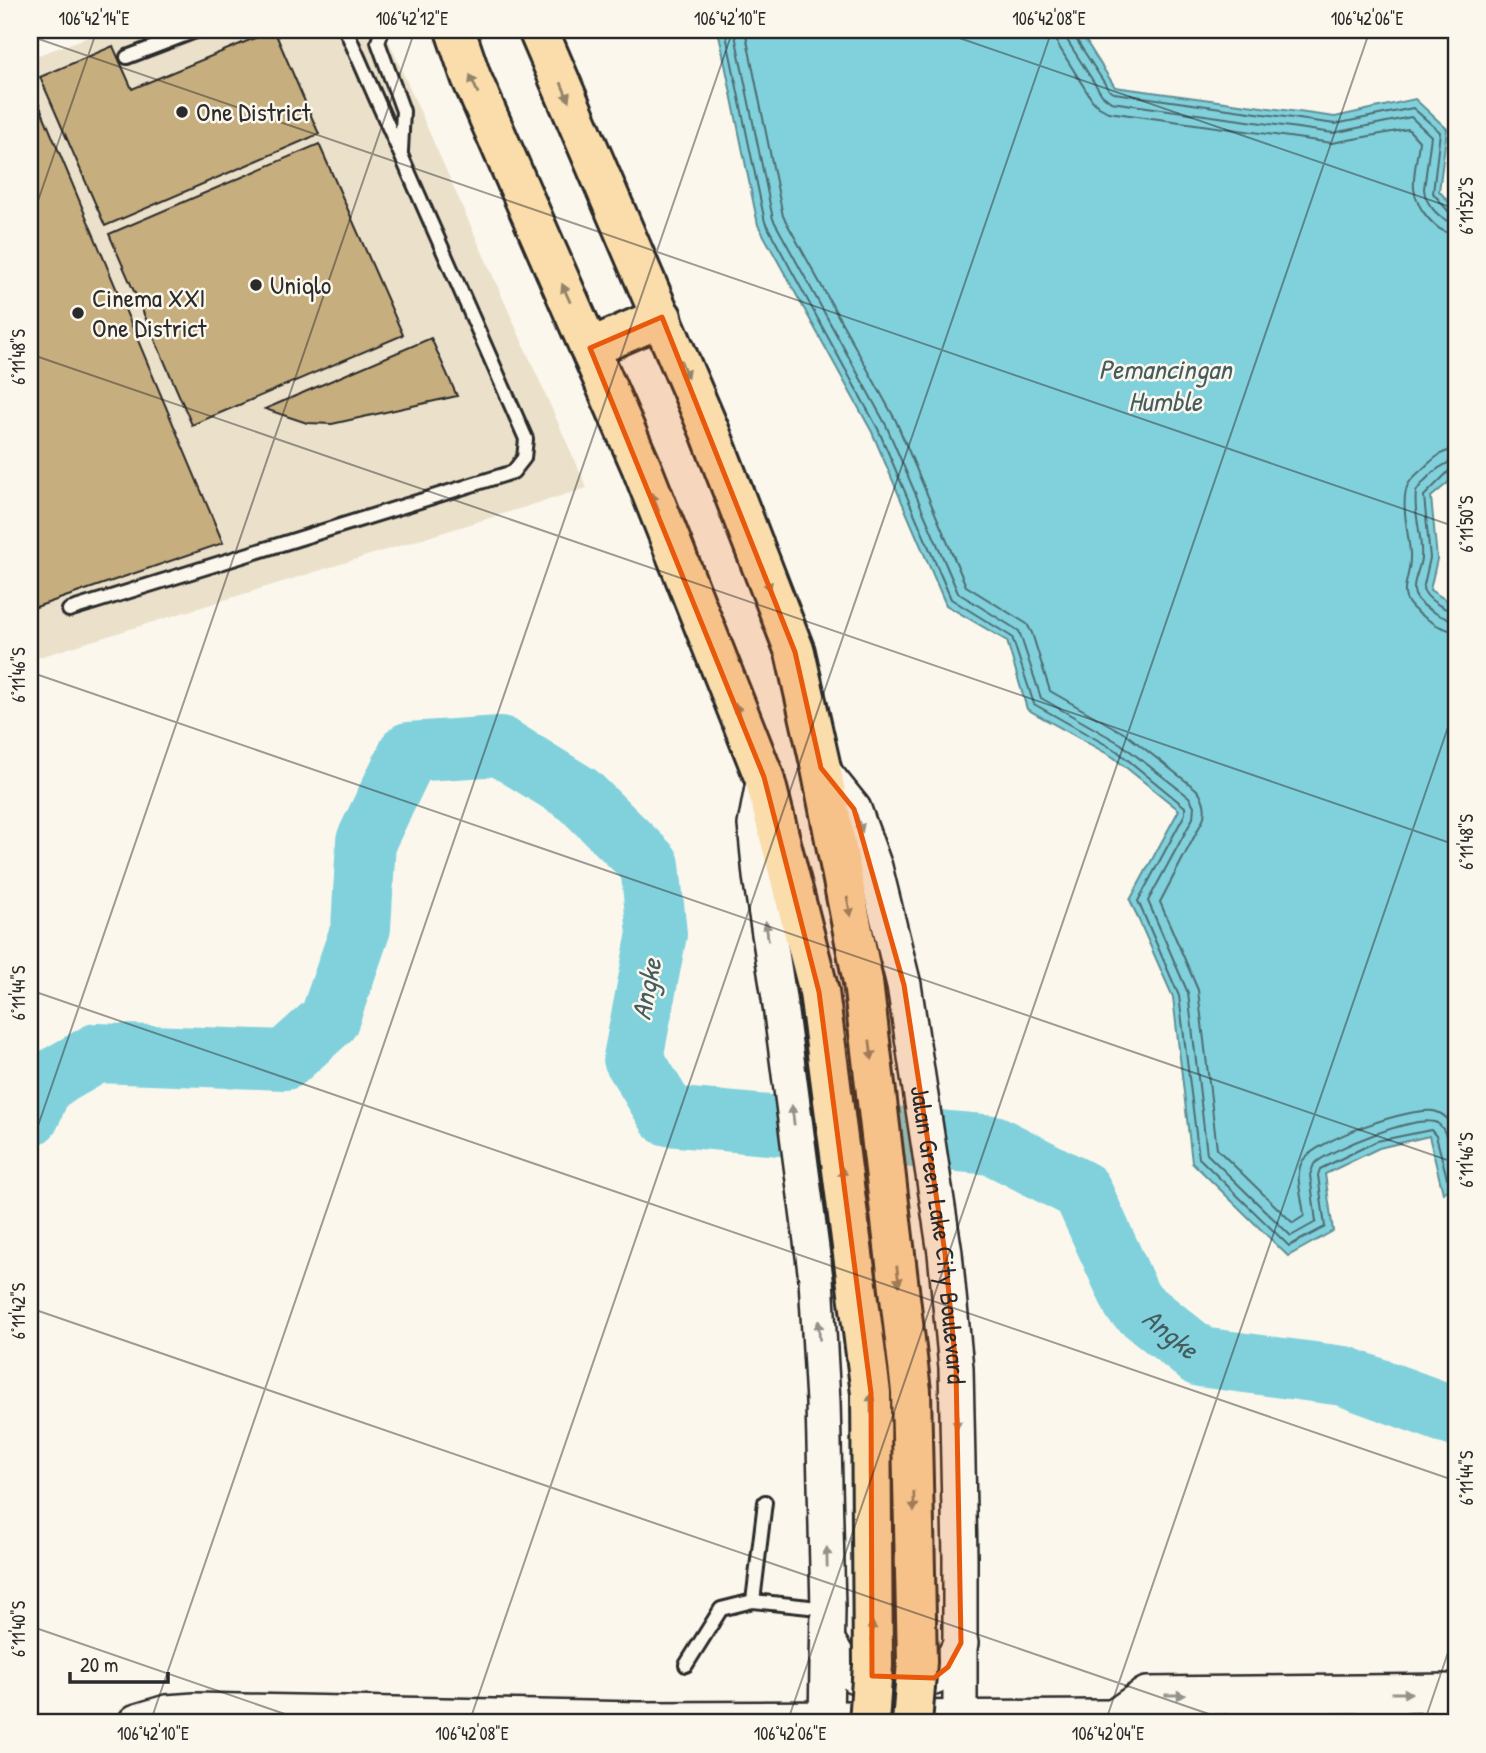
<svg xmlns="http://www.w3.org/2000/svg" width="1486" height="1753" font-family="'Patrick Hand',sans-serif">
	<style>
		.built { fill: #ebe1cb }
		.water { fill: #81d1dc; stroke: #5f8f95; stroke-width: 2 }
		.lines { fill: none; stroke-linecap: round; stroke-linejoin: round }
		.shore { stroke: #4d6d72; stroke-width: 2 }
		.river { stroke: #81d1dc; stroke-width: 60 }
		.building { fill: #c7ae7e; stroke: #2b2b2b; stroke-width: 2 }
		.service-casing { stroke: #2b2b2b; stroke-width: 18 }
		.tertiary-casing { stroke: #2b2b2b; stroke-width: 38 }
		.secondary-casing { stroke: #2b2b2b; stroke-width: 42 }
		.primary-casing { stroke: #2b2b2b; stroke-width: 44 }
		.service { stroke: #fbf7ec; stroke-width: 12 }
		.tertiary { stroke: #fbf7ec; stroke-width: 33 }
		.secondary { stroke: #fbf7ec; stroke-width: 37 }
		.primary { stroke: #faddab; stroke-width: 38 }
		.primary-bridge-casing { stroke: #2b2b2b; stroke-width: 44; stroke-linecap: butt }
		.primary-bridge { stroke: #faddab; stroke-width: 38 }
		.oneway { fill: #92846b }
		.oneway2 { fill: #93918c }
		.marked { fill: #e8590c; fill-opacity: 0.2; stroke: #e8590c; stroke-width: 5; stroke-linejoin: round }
		.ticks { fill: none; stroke: #2b2b2b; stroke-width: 2; stroke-opacity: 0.45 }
		.poi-dot { fill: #2b2b2b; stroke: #fbf7ec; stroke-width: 2.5 }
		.labels { text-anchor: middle; stroke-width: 5; stroke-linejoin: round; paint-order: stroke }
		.poi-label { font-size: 26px; fill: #2b2b2b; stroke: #fbf7ec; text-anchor: start }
		.street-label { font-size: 26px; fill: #2b2b2b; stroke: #fbf7ec }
		.water-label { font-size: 28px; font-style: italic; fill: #455d60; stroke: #fbf7ec }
		.neatline { fill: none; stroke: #2b2b2b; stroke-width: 2.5 }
		.ticks-label { font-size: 18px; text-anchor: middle; fill: #2b2b2b }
	</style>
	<rect width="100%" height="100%" fill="#fbf7ec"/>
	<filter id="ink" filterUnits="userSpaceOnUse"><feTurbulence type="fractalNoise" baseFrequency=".0143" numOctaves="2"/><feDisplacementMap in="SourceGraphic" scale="14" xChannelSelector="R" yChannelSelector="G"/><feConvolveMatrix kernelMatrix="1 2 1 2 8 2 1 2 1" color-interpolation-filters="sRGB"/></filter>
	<g filter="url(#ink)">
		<polygon class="built" points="108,30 384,30 587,488 30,660 30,58"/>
		<polygon class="water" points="718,30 1079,30 1115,87 1335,117 1415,99 1447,129 1439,191 1456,210 1456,476 1431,497 1437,559 1430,590 1456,606 1456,1185 1443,1193 1429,1136 1379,1148 1325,1174 1333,1231 1288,1256 1192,1162 1173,997 1130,900 1179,810 1113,757 1027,709 1007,641 946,605 872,432 758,225"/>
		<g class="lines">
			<g class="shore">
				<polyline points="725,30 765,222 878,429 951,599 1012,637 1034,704 1117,751 1185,807 1185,814 1138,901 1179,996 1199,1158 1289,1246 1325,1227 1318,1175 1320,1169 1377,1141 1431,1130 1436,1136 1447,1178 1456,1180"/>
				<path d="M734 30 773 219 886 425 958 593 1019 631 1041 698 1121 744 1189 797 1194 806 1193 818 1148 901 1188 993 1207 1154 1291 1236 1316 1222 1310 1175 1314 1164C1329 1150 1418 1113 1437 1123 1449 1130 1450 1156 1454 1169L1456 1171"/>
				<path d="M745 30 783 216 896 421 966 586 1027 624 1032 633 1050 691 1127 735 1196 789C1204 798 1207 808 1203 820L1160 902 1198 990 1217 1149 1293 1223 1304 1216C1303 1200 1294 1177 1302 1162 1313 1141 1414 1104 1437 1112 1448 1116 1453 1125 1456 1136"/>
				<path d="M1054 30 1058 45 1092 100 1099 107 1108 112 1332 143 1408 129 1419 141C1416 173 1405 192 1428 218 1437 228 1443 233 1456 234"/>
				<path d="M1064 30 1067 40 1102 95 1111 102 1333 133 1411 117 1431 136 1424 189C1425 204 1441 222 1456 223"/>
				<polyline points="1073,30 1074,36 1109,90 1114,93 1335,124 1413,108 1440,132 1433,193 1449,212 1456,214"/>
				<path d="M1456 450C1444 450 1437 456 1428 464 1422 470 1413 476 1409 483 1399 499 1409 535 1410 553 1412 585 1389 596 1427 619 1436 625 1444 630 1456 631"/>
				<path d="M1456 461C1442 462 1423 480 1416 492 1413 514 1423 536 1421 558 1420 570 1411 583 1415 595 1420 607 1445 620 1456 620"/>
				<path d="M1456 469 1449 471 1424 496 1430 558 1423 589C1427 600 1445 610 1456 612"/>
			</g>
			<path class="river" id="s1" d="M30 1116 43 1084 97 1053 285 1060 329 1020 361 928 366 841 409 752 500 746 579 795 650 865 657 934 633 1058 668 1116 993 1145 1082 1191 1133 1303 1200 1357 1344 1376 1456 1417"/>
		</g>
		<g class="building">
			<polygon points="274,30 319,134 105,226 40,77 113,46 132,89"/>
			<polygon points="30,83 223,543 30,609"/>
			<polygon points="319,144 403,335 192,425 109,234"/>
			<polygon points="431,338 457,396 332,424 307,423 265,409"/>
		</g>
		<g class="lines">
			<g class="service-casing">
				<g id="service">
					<polyline points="382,30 378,42 403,111 401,151"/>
					<polyline points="127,57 198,30"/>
					<polyline points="69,610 513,472 524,458 526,439 346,30"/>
					<polyline points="753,1601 765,1502"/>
					<polyline points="686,1665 721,1609 753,1601 828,1609"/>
				</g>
			</g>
			<g class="tertiary-casing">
				<g id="tertiary">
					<path id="s2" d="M821 768 854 809 875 867 904 985 945 1253 956 1368 960 1558V1723"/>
					<polyline points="764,777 755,825 760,876 779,998 816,1279 823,1402 828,1609 826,1723"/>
					<path d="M828 1641 845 1668 855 1676 934 1678C949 1671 953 1657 961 1643"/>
				</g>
			</g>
			<g class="secondary-casing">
				<g id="secondary">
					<polyline points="1114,1719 1147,1696 1456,1693"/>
					<polyline points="137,1723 167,1714 195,1712 638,1721 1114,1719 1126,1723"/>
				</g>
			</g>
			<g class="primary-casing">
				<g id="primary">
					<polyline points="455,30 471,77 641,466 764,777 819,992"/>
					<polyline points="538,30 710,432 795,652 821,768 863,982"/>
					<polyline points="590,348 662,317"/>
				</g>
			</g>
			<use href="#service" class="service"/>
			<use href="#tertiary" class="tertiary"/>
			<use href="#secondary" class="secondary"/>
			<use href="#primary" class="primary"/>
			<g class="primary-bridge-casing">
				<g id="primary-bridge">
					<polyline points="863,982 911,1391 917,1662 912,1723"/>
					<polyline points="819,992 871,1393 873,1665 869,1723"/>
				</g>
			</g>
			<use href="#primary-bridge" class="primary-bridge"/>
		</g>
		<defs><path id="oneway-solid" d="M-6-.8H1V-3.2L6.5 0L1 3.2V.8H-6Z" transform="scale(1.75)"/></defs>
		<g class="oneway">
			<use href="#oneway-solid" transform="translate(474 84) rotate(-113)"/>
			<use href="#oneway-solid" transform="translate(565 92) rotate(67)"/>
			<use href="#oneway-solid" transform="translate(566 293) rotate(-114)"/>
			<use href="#oneway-solid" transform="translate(684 369) rotate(68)"/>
			<use href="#oneway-solid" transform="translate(655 502) rotate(-112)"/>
			<use href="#oneway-solid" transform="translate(767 581) rotate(69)"/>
			<use href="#oneway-solid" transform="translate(739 713) rotate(-111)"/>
			<use href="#oneway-solid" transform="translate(849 907) rotate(79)"/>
			<use href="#oneway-solid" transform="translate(871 1050) rotate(83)"/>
			<use href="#oneway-solid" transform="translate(843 1177) rotate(-97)"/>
			<use href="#oneway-solid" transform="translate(898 1276) rotate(83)"/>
			<use href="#oneway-solid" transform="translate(871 1403) rotate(-91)"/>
			<use href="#oneway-solid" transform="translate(914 1502) rotate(89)"/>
			<use href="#oneway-solid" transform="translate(872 1631) rotate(-90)"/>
		</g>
		<g class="oneway2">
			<use href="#oneway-solid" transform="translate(859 823) rotate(71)"/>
			<use href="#oneway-solid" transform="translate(767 931) rotate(-98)"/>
			<use href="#oneway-solid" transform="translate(793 1115) rotate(-97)"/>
			<use href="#oneway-solid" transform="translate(819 1330) rotate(-93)"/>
			<use href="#oneway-solid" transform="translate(957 1419) rotate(89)"/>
			<use href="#oneway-solid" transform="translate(827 1557) rotate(-91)"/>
			<use href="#oneway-solid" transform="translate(1402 1693)"/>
			<use href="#oneway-solid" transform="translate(1175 1695)"/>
		</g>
	</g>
	<path class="marked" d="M662 317 795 652 821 768 854 809 904 985 945 1253 956 1368 961 1643 948 1667 934 1678 872 1676 871 1393 819 992 764 777 590 348Z"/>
	<path class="ticks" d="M936 30 1456 209M30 36 1456 527M30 224 97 30M30 354 1456 845M30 672 1456 1163M30 990 1456 1481M30 1149 415 30M30 1308 1235 1723M30 1626 311 1723M150 1723 733 30M469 1723 1052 30M787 1723 1370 30M1105 1723 1456 704M1424 1723 1456 1629"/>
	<g class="poi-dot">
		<circle cx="182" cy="112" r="7"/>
		<circle cx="256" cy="285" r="7"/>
		<circle cx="78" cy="313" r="7"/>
	</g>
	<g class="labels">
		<g class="poi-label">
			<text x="196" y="121">One District</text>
			<text x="270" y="294">Uniqlo</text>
			<text x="92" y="307">Cinema XXI<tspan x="92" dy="30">One District</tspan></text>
		</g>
		<g class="street-label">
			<text dy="9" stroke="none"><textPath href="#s2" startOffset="488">Jalan Green Lake City Boulevard</textPath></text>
		</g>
		<g class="water-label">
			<text x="1165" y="379">Pemancingan<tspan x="1165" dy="32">Humble</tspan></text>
			<text transform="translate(646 989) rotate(-79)" y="10">Angke</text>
			<text dy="10" stroke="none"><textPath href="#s1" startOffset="1773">Angke</textPath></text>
		</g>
	</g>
	<rect width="1486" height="1753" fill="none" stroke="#fbf7ec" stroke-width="77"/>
	<path d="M70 1672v10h98v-10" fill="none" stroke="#2b2b2b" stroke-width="3.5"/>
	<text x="80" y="1672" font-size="21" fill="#2b2b2b" stroke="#fbf7ec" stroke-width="5" paint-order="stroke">20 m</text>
	<rect x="38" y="38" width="1410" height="1676" class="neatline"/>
	<g class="ticks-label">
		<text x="94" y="25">106°42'14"E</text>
		<text x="412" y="25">106°42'12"E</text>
		<text x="730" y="25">106°42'10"E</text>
		<text x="1049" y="25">106°42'08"E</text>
		<text x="1367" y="25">106°42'06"E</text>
		<text transform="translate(1467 206) rotate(-90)" y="6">6°11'52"S</text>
		<text transform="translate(19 357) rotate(-90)" y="6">6°11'48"S</text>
		<text transform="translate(1467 524) rotate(-90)" y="6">6°11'50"S</text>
		<text transform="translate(19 675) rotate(-90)" y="6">6°11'46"S</text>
		<text transform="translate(1467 842) rotate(-90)" y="6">6°11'48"S</text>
		<text transform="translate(19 993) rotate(-90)" y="6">6°11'44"S</text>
		<text transform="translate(1467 1160) rotate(-90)" y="6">6°11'46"S</text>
		<text transform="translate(19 1311) rotate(-90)" y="6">6°11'42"S</text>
		<text transform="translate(1467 1478) rotate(-90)" y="6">6°11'44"S</text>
		<text transform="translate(19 1629) rotate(-90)" y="6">6°11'40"S</text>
		<text x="153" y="1740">106°42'10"E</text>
		<text x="472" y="1740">106°42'08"E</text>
		<text x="790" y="1740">106°42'06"E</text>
		<text x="1108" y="1740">106°42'04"E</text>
	</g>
</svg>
